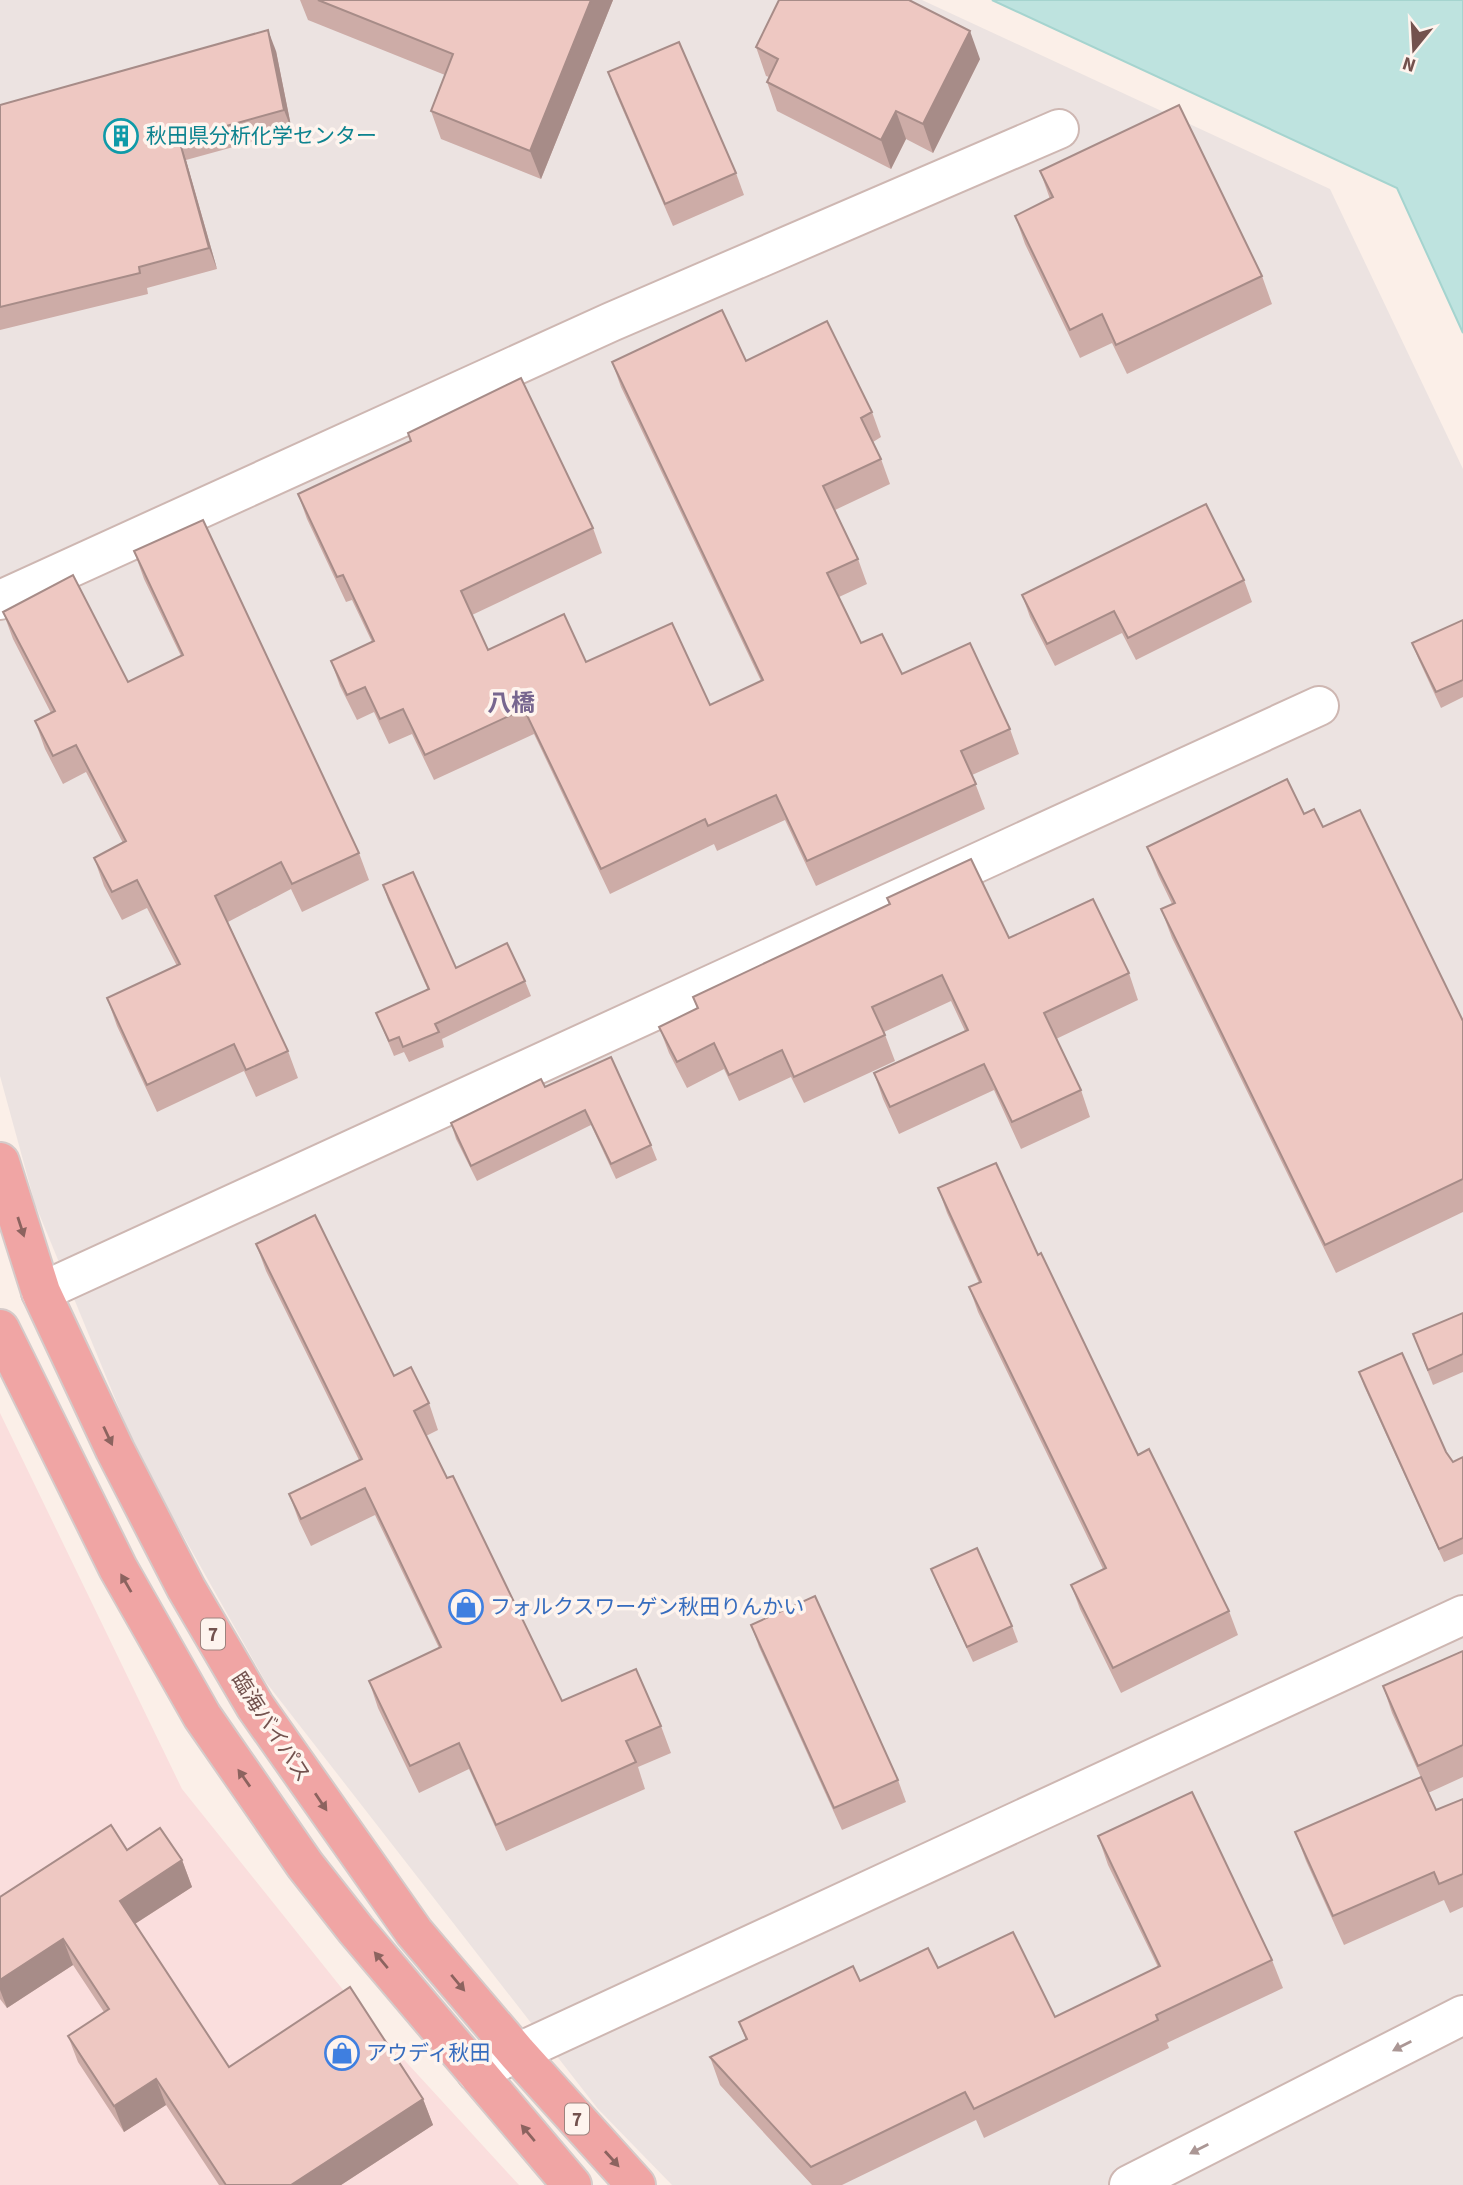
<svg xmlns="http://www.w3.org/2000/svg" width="1463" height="2185" font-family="'Source Sans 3','Noto Sans JP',sans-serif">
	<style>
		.commercial { fill: #fadedd }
		.industrial { fill: #ece3e1 }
		.water { fill: #bee3df; stroke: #a5d4cf; stroke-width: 2 }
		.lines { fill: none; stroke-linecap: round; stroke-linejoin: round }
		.minor-casing { stroke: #ceb7b2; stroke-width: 42 }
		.highway-casing { stroke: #d5cbca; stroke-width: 42 }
		.minor { stroke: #fff; stroke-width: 38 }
		.highway { stroke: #f0a5a4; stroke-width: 38 }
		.wall { fill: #cdaca7 }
		.shaded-wall { fill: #a78c88 }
		.building { fill: #eec8c2; stroke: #a78c88; stroke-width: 2 }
		.oneway { fill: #8c635f }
		.oneway2 { fill: #ab9795 }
		.labels { text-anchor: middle; stroke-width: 7; stroke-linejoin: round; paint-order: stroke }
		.shield { fill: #fef4ee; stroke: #9d837e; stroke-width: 2 }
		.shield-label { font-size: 19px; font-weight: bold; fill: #73524e }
		.culture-label { font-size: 21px; fill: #0d838f; stroke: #fef4ee; text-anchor: start }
		.shop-label { font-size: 21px; fill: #366cbe; stroke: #fef4ee; text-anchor: start }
		.street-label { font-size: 21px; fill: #73524e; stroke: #fef4ee }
		.quarter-label { font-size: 24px; font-weight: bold; fill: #77668f; stroke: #fef4ee }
	</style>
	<rect width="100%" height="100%" fill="#fbefe8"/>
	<polygon class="commercial" points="0,1413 182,1789 364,2016 519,2185 0,2185"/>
	<polygon class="industrial" points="0,0 922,0 1330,189 1463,469 1463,2185 672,2185 598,2109 265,1681 140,1459 35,1204 0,1076"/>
	<polygon class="water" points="992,0 1463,0 1463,333 1397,188"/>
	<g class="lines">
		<g class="minor-casing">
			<g id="minor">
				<polyline points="0,600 611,322 1059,129"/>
				<polyline points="41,1292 1319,706"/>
				<polyline points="476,2072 1463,1615"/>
				<polyline points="1129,2185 1463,2015"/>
			</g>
		</g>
		<g class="highway-casing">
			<g id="highway">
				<polyline points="0,1162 41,1292 115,1450 186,1588 255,1706 414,1932 517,2053 636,2185"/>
				<polyline points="0,1329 118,1568 202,1716 305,1865 356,1930 572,2185"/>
			</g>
		</g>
		<use href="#minor" class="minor"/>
		<use href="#highway" class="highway"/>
	</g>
	<g class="wall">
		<polygon points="300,0 613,0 541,179 441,139 431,111 445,75 308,20"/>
		<polygon points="756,47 980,59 933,153 906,139 891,169 777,111 767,82 769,77 766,76"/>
		<polygon points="276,51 292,131 186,160 217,269 147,288 148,294 0,330 0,105"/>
		<polygon points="608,72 736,173 744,195 673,226 616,94"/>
		<polygon points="1040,171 1262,276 1272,304 1127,374 1112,343 1080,358 1025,244 1015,216 1050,199"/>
		<polygon points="746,361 872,412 881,437 873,442 881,459 890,484 835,510 858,559 867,584 839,597 861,643 902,674 1010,729 1019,754 972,775 985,809 816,886 785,820 717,851 714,844 610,894 534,734 434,780 412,734 389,744 374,712 357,720 340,686 331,661 372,642 352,600 346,602 307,519 298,494 410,441 408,433 593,528 602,553 472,615 488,650 586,662 710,705 761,681 621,387 612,362"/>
		<polygon points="134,551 359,853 369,880 302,912 291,889 228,922 288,1051 298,1078 256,1097 244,1071 157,1112 117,1026 107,998 177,966 147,908 122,920 104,886 94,858 123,843 86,772 63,784 45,749 35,721 51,713 13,639 3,612 128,682 181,656 144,579"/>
		<polygon points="1244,580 1252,602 1136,660 1122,633 1055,666 1030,617 1022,595"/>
		<polygon points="1463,620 1463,697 1441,708 1418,658 1412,643"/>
		<polygon points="1304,814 1323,827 1463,1021 1463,1212 1336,1273 1172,938 1161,909 1172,904 1158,875 1147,847"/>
		<polygon points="383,885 456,968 525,981 531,996 442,1039 444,1047 409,1062 404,1052 394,1056 376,1013 428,990 388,900"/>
		<polygon points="887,898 1009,938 1129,973 1138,1000 1056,1039 1081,1090 1090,1117 1021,1149 994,1090 899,1134 883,1099 874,1073 965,1031 951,1001 884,1032 895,1061 804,1103 791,1077 739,1101 724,1069 687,1088 669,1053 659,1027 697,1008 693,997 889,904"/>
		<polygon points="545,1087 651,1145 657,1160 616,1179 591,1125 477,1181 456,1139 451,1123"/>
		<polygon points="938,1188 1038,1255 1138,1455 1229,1611 1238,1635 1121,1693 1080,1609 1071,1585 1103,1569 978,1312 969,1287 979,1283 947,1213"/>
		<polygon points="256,1244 394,1376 429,1403 438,1430 426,1436 562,1701 661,1726 671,1753 638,1767 645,1789 506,1851 469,1769 419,1793 378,1708 369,1681 439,1648 375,1515 311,1546 299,1521 289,1494 359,1460 266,1271"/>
		<polygon points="1463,1313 1463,1372 1433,1385 1413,1334"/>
		<polygon points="1359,1372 1446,1452 1453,1462 1463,1457 1463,1554 1444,1562 1364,1386"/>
		<polygon points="931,1569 1012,1626 1018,1642 973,1662 937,1584"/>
		<polygon points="751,1625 898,1780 906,1802 842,1830 759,1647"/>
		<polygon points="1463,1651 1463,1777 1428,1793 1436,1810 1463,1799 1463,1907 1450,1913 1444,1900 1344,1945 1306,1861 1295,1832 1424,1784 1392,1713 1383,1686"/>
		<polygon points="1098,1836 1272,1960 1283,1988 1167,2043 1169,2048 984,2138 976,2120 842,2185 812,2185 720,2085 710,2057 746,2040 739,2022 860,1981 938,1968 1055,2017 1158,1967 1108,1865"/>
		<polygon points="127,1850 182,1860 192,1887 135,1924 229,2067 423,2099 433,2125 341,2185 219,2185 166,2105 124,2132 78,2062 68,2036 104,2012 73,1965 7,2008 0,1999 0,1897"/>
	</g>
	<g class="shaded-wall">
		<polygon points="591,0 613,0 541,179 530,151"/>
		<polygon points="268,30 276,51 292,131 284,110"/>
		<polygon points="970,31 980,59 933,153 923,124"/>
		<polygon points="896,111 906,139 891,169 881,140"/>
		<polygon points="179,139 186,160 217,269 209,248"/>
		<polygon points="182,1860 192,1887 130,1927 120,1901"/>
		<polygon points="63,1939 73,1965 7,2008 0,1990 0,1980"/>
		<polygon points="156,2079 166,2105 124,2132 114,2106"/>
		<polygon points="423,2099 433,2125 341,2185 291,2185"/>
	</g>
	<g class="building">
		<polygon points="318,0 591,0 530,151 431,111 453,54"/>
		<polygon points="779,0 909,0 970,31 923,124 896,111 881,140 767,82 778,59 756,47"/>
		<polygon points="268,30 284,110 179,139 209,248 139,267 140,273 0,307 0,105"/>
		<polygon points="679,42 736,173 665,204 608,72"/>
		<polygon points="1179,105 1262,276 1116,345 1102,314 1070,330 1015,216 1053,197 1040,171"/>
		<polygon points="722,310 746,361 827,321 872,412 861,418 881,459 823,486 858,559 827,573 861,643 882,634 902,674 970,643 1010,729 961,751 976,784 807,861 776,795 708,826 705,819 601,869 524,709 425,755 403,709 380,719 365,687 347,695 331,661 374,641 343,575 337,577 298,494 411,441 408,433 521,378 593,528 461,591 488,650 564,614 586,662 672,623 710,705 763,680 612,362"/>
		<polygon points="1206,504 1244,580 1128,638 1114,611 1047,644 1022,595"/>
		<polygon points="203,520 359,853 292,884 281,862 215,896 288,1051 246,1070 234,1044 147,1085 107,998 180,964 137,880 112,892 94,858 126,841 76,745 53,756 35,721 55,711 3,612 73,575 128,682 183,655 134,551"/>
		<polygon points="1463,620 1463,680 1436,692 1412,643"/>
		<polygon points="1287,779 1304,814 1314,809 1323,827 1360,810 1463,1021 1463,1179 1325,1245 1161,909 1175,903 1147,847"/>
		<polygon points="971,859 1009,938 1093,899 1129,973 1044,1013 1081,1090 1012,1122 984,1064 890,1107 874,1073 968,1030 942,975 872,1007 885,1035 794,1077 782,1050 729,1075 714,1043 677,1062 659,1027 698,1008 693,997 890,904 887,898"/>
		<polygon points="413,872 456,968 507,943 525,981 435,1024 439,1032 403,1047 399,1037 389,1041 376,1013 429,989 383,885"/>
		<polygon points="611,1057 651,1145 611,1164 585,1110 471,1166 451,1123 541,1079 545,1087"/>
		<polygon points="996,1163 1038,1255 1041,1253 1138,1455 1149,1449 1229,1611 1113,1668 1071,1585 1106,1568 969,1287 981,1282 938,1188"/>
		<polygon points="315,1215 394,1376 411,1367 429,1403 414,1411 447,1478 453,1476 562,1701 636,1669 661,1726 626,1741 636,1762 496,1825 459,1743 410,1766 369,1681 441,1647 365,1488 301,1519 289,1494 362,1459 256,1244"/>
		<polygon points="1463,1313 1463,1354 1428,1370 1413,1334"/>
		<polygon points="1402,1353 1446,1452 1453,1462 1463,1457 1463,1538 1439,1549 1359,1372"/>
		<polygon points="977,1548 1012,1626 967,1647 931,1569"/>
		<polygon points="815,1596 898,1780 834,1808 751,1625"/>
		<polygon points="1463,1651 1463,1745 1418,1766 1383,1686"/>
		<polygon points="1421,1777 1436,1810 1463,1799 1463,1874 1439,1884 1434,1872 1333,1916 1295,1832"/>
		<polygon points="1192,1792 1272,1960 1156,2015 1158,2020 974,2109 965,2092 811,2167 710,2057 747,2039 739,2022 853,1966 860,1981 928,1948 938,1968 1013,1932 1055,2017 1160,1966 1098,1836"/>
		<polygon points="111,1825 127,1850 160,1828 182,1860 120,1901 229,2067 350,1987 423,2099 291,2185 226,2185 156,2079 114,2106 68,2036 109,2009 63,1939 0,1980 0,1897"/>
	</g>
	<defs><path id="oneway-solid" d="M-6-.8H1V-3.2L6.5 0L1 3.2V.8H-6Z" transform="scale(1.75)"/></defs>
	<g class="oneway">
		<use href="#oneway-solid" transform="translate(21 1227) rotate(72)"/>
		<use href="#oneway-solid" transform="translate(108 1436) rotate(65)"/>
		<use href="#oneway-solid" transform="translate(126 1583) rotate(-120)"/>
		<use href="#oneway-solid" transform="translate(244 1778) rotate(-125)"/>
		<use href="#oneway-solid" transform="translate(321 1802) rotate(56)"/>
		<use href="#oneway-solid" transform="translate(381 1960) rotate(-130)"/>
		<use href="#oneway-solid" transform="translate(458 1983) rotate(50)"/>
		<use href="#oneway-solid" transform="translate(528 2133) rotate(-130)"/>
		<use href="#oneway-solid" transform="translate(612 2159) rotate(48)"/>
	</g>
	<g class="oneway2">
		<use href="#oneway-solid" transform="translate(1402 2046) rotate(153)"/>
		<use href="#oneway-solid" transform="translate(1199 2149) rotate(153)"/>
	</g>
	<defs>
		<g id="building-ring" transform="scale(1.75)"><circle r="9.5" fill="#fef4ee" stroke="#0f9aa8" stroke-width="1.5"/><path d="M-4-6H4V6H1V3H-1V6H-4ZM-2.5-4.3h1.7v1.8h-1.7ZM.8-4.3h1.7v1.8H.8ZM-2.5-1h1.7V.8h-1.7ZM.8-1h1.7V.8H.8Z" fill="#0f9aa8"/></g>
		<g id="shop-ring" transform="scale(1.75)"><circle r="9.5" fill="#fef4ee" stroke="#3f7fe0" stroke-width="1.5"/><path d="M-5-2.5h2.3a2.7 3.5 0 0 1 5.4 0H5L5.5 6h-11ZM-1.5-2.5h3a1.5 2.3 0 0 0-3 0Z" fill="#3f7fe0"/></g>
	</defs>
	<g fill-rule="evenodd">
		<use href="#building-ring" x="121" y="136"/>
		<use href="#shop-ring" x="466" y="1607"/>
		<use href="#shop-ring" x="342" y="2053"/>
	</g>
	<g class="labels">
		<g class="shield">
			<rect x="201" y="1618.5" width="24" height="31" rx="5"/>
			<rect x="565" y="2103.5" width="24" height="31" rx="5"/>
		</g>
		<g class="shield-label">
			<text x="213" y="1641">7</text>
			<text x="577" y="2126">7</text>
		</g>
		<g class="culture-label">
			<text x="146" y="143">秋田県分析化学センター</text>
		</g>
		<g class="shop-label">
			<text x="490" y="1614">フォルクスワーゲン秋田りんかい</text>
			<text x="366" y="2060">アウディ秋田</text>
		</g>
		<g class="street-label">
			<text transform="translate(271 1727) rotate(57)" y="7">臨海バイパス</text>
		</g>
		<g class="quarter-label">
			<text x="511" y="711">八橋</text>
		</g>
	</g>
	<g transform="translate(1414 49) rotate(198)" stroke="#fef4ee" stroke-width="5" paint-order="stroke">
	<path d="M0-5L12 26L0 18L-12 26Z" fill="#73524e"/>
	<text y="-10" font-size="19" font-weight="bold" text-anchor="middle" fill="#73524e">N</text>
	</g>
</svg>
